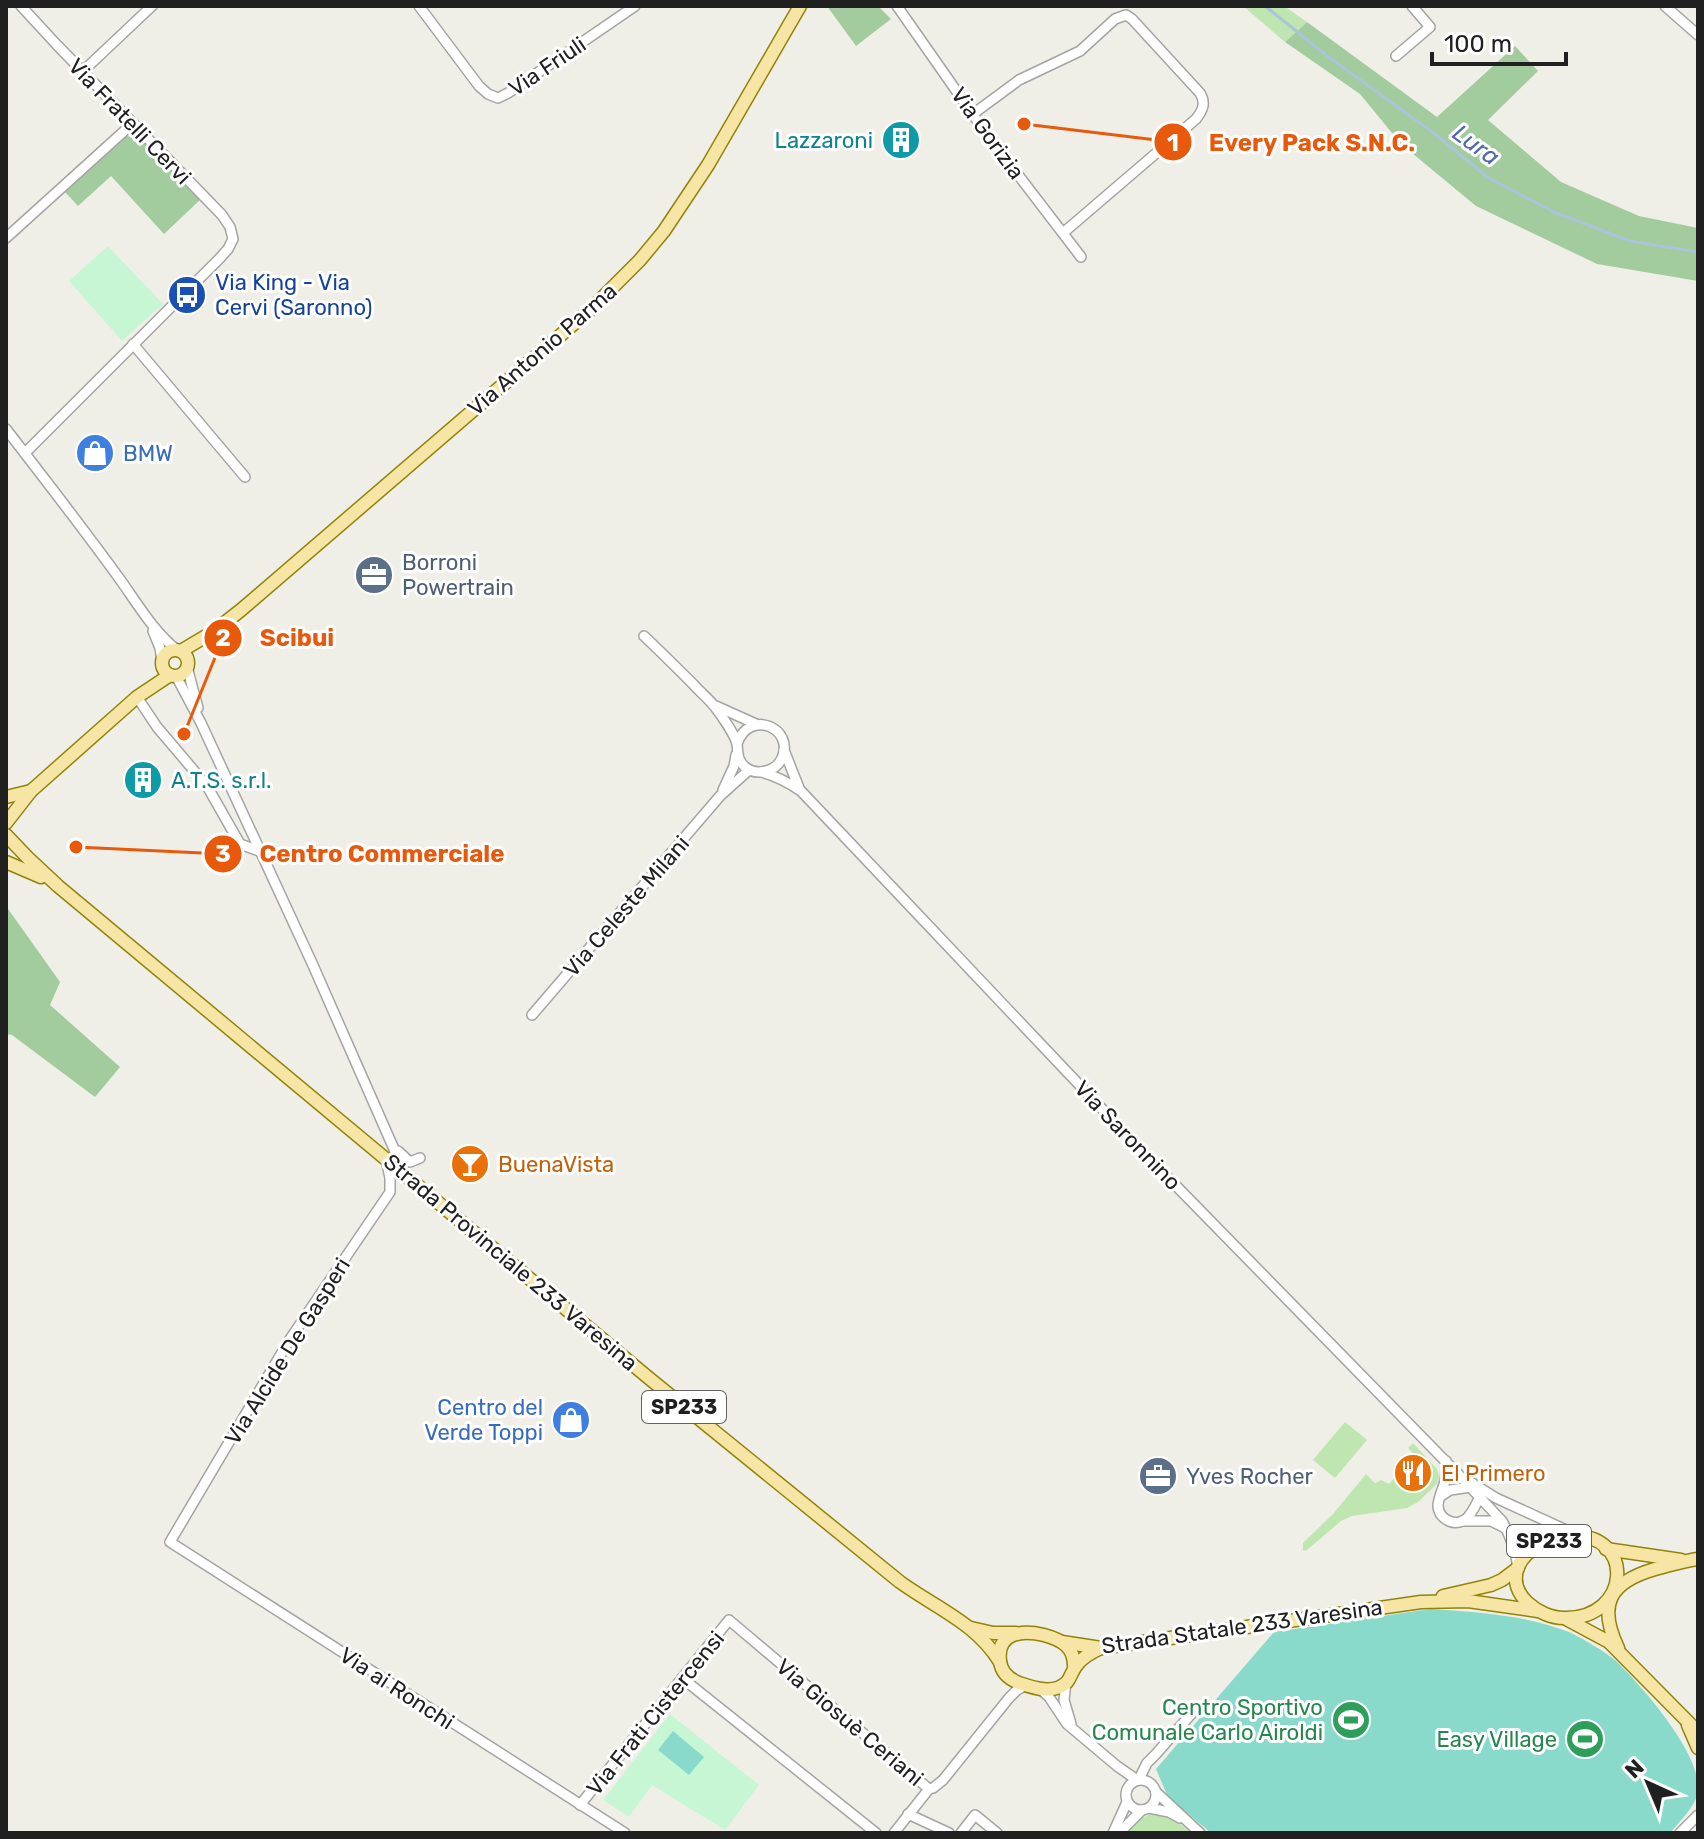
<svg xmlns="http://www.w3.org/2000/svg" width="1704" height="1839" font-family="Rubik,sans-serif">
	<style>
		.grass { fill: #bfe6b0 }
		.forest { fill: #a2cc9e }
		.park { fill: #c7f6d5 }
		.pitch { fill: #8adacc }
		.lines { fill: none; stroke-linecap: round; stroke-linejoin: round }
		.stream { stroke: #aac5da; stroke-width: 3 }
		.minor-casing { stroke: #a4a4a4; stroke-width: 12 }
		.major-casing { stroke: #928309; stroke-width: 15 }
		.minor { stroke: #fff; stroke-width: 9 }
		.major { stroke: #f6e5a5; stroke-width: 12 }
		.labels { text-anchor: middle; stroke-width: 6; stroke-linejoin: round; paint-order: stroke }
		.shield { fill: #fff; stroke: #636363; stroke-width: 2 }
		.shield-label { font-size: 20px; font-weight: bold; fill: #202020 }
		.street-label { font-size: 22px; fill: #202020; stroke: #fff }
		.culture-label { font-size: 22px; fill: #0d838f; stroke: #fff; text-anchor: end }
		.transit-label { font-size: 22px; fill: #164399; stroke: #fff; text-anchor: start }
		.shop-label { font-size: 22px; fill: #366cbe; stroke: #fff; text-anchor: start }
		.service-label { font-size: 22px; fill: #4e5e75; stroke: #fff; text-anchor: start }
		.food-label { font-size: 22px; fill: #c56008; stroke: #fff; text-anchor: start }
		.leisure-label { font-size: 22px; fill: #27864d; stroke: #fff; text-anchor: end }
		.water-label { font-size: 24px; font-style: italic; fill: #516aaa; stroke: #fff }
		.leader { fill: none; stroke: #e8590c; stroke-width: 3 }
		.callout-dot { fill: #e8590c; stroke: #fff; stroke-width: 3 }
		.mark-label { font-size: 24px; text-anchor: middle; font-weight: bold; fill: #fff }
		.callout-label { font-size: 24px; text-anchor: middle; font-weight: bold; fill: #e8590c; stroke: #fff; stroke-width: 6; stroke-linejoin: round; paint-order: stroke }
	</style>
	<rect width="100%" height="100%" fill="#f0efe7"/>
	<g class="grass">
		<polygon points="1243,6 1284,6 1307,22 1285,42"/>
		<polygon points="1345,1422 1367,1440 1335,1478 1313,1460"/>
		<polygon points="1413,1443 1437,1469 1439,1477 1437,1484 1418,1502 1407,1508 1352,1516 1341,1521 1307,1550 1303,1551 1303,1543 1333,1514 1366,1474 1375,1483 1381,1480 1389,1484 1415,1455 1408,1448"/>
		<path d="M1159 1812 1172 1817 1191 1833H1124C1135 1822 1143 1815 1159 1812Z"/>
	</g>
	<g class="forest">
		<polygon points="827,6 878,6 891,19 856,46"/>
		<polygon points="1307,22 1437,117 1515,46 1538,71 1488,120 1561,182 1639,216 1698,228 1698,281 1597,264 1476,206 1401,144 1360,94 1285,42"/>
		<polygon points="126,136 142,138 201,199 164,234 111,176 78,206 65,192"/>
		<polygon points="6,906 60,982 50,1005 120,1067 95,1097 12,1035 6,1034"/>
	</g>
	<g class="park">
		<polygon points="108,246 163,304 122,341 69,281"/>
		<polygon points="670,1714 759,1785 725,1830 652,1785 629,1817 603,1800"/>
	</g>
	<g class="pitch">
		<path d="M1430 1609C1476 1612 1526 1615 1569 1632 1582 1638 1606 1652 1616 1661 1641 1685 1704 1756 1698 1793 1694 1808 1680 1821 1670 1833H1211L1168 1797 1156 1769 1274 1632Z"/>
		<polygon points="673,1731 704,1757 689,1775 658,1750"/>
	</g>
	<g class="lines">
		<polyline class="stream" points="1265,6 1330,58 1435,134 1487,177 1554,212 1630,241 1698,252"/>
		<g class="minor-casing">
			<g id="minor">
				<polyline points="21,6 57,45 222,215 230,227 233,239 228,249 220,258 25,453"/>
				<polyline points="419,6 479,86 488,94 498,98 508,93 635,6"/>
				<polyline points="897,6 983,129 1081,257"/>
				<polyline points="1665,6 1698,35"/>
				<polyline points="1396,56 1430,27 1412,6"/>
				<polyline points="82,72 152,6"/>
				<path d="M973 114 1019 80 1080 51 1115 19 1126 15 1132 19 1200 93C1206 103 1203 110 1196 119L1063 233"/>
				<polyline points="6,238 132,124"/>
				<polyline points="133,344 245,477"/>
				<path d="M6 429C44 478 82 527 119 578 137 603 153 631 177 650"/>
				<polyline points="153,631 160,648 162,661"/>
				<path d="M644 636C661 652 677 668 693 684 700 692 709 699 715 707 721 715 735 735 737 744 738 753 737 760 745 767 756 776 776 772 782 758 795 728 749 708 737 744"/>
				<polyline points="187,667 198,708"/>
				<polyline points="176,676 201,723 312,963 405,1174"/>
				<polyline points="137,697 157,727 207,786 240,844 259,851"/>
				<polyline points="716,706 756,724"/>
				<polyline points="784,750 799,788"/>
				<path d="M761 772C777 776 788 782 801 791L1141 1150 1458 1474 1502 1521C1510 1535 1516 1552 1518 1568"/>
				<polyline points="723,790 734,766 736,755"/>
				<polyline points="532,1015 720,796 749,770"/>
				<polyline points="398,1151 410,1162 420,1158"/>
				<polyline points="386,1159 390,1178 390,1192 290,1339 170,1542 625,1833"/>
				<path d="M1446 1461C1446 1467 1446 1475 1445 1481 1443 1489 1438 1498 1438 1506 1439 1521 1458 1528 1468 1517 1473 1511 1478 1501 1481 1494"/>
				<polyline points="1469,1481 1496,1498 1577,1535"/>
				<polyline points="1441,1496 1450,1490 1471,1487"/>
				<polyline points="1462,1521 1491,1521 1505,1528"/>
				<polyline points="682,1678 876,1833"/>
				<polyline points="1066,1682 1064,1700 1071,1724"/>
				<polyline points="1039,1688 1049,1697 1067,1724 1117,1766 1137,1780"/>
				<polyline points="1139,1779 1147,1763 1156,1754 1193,1712"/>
				<circle cx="1141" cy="1795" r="15"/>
				<polyline points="1156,1792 1200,1833"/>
				<polyline points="580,1805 729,1620 929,1789"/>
				<polyline points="1149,1808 1169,1812 1180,1818"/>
				<polyline points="908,1814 949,1833"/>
				<polyline points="894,1833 929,1789 933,1788 943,1780 1009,1698 1017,1690 1026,1685"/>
				<polyline points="961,1833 975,1815 997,1833"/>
				<polyline points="1113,1833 1127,1802"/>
				<polyline points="1119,1833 1142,1810"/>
				<polyline points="1680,1833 1698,1815"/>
			</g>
		</g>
		<g class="major-casing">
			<g id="major">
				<circle cx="175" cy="663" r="13"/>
				<polyline points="181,651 213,632 241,610 591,309 640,260 664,231 708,165 800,6"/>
				<polyline points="6,797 31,791"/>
				<polyline points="6,823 31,791 137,697 170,675"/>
				<path d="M6 835 28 858 58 886 650 1379 900 1582C936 1608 976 1623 1000 1662"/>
				<polyline points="6,862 41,877"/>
				<path d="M1569 1536C1637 1532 1631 1620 1564 1618 1540 1618 1507 1595 1518 1567 1526 1548 1550 1539 1569 1536Z"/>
				<polyline points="1606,1549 1681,1560"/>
				<polyline points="1443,1596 1491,1585 1502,1580 1518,1568"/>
				<polyline points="1568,1620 1609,1642 1698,1732"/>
				<polyline points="971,1628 993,1633 1016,1633"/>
				<polyline points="1062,1642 1101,1648 1421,1602 1468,1601 1538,1611"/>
				<path d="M1618 1648C1597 1604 1610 1582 1655 1569 1669 1565 1683 1561 1698 1559"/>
				<path d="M1074 1668C1075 1647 1062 1640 1044 1635 1023 1630 996 1632 1000 1661 1001 1672 1009 1679 1019 1683 1034 1688 1054 1695 1067 1682 1071 1677 1072 1671 1076 1666 1082 1657 1092 1652 1101 1648"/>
				<polyline points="1688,1725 1698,1748"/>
			</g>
		</g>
		<use href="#minor" class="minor"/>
		<use href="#major" class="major"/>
	</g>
	<defs>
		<g id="building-disc" transform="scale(2)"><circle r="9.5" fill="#0f9aa8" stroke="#fff"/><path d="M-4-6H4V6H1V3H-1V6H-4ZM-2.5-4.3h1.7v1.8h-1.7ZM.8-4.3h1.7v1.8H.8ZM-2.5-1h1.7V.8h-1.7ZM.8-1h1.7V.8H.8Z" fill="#fff"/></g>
		<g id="bus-disc" transform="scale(2)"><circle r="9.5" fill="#1a4fb4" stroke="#fff"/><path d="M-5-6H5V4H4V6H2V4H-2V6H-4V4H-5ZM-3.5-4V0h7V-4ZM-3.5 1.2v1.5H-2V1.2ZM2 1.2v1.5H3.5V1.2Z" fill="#fff"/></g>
		<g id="shop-disc" transform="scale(2)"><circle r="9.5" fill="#3f7fe0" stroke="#fff"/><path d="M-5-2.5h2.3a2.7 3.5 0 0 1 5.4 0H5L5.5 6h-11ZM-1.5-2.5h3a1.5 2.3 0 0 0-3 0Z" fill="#fff"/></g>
		<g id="office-disc" transform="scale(2)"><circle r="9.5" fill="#5c6f8a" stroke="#fff"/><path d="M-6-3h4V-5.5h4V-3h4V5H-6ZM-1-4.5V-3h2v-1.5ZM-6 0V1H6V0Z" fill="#fff"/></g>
		<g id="bar-disc" transform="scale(2)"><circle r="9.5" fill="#e8710a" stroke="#fff"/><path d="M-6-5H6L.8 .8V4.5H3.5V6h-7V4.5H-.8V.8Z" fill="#fff"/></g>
		<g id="restaurant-disc" transform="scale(2)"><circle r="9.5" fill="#e8710a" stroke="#fff"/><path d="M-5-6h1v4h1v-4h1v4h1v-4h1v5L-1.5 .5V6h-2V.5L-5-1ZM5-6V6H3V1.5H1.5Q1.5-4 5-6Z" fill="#fff"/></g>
		<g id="stadium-disc" transform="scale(2)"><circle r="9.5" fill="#2e9e5b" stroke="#fff"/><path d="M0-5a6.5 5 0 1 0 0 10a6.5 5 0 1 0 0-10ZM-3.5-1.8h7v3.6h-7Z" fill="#fff"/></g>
	</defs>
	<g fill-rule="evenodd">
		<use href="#building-disc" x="901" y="140"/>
		<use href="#bus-disc" x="187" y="295"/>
		<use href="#shop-disc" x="95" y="453"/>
		<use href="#office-disc" x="374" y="575"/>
		<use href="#building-disc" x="143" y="780"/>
		<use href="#bar-disc" x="470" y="1164"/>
		<use href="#shop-disc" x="571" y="1420"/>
		<use href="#restaurant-disc" x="1413" y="1473"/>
		<use href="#office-disc" x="1158" y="1476"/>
		<use href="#stadium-disc" x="1351" y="1720"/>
		<use href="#stadium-disc" x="1585" y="1739"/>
	</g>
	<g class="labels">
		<g class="shield">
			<rect x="642" y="1391" width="84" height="32" rx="6"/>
			<rect x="1507" y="1525" width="84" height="32" rx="6"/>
		</g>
		<g class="shield-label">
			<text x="684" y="1414">SP233</text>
			<text x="1549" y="1548">SP233</text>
		</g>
		<g class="street-label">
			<text transform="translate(547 66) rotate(-34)" y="8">Via Friuli</text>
			<text transform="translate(130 121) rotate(46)" y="8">Via Fratelli Cervi</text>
			<text transform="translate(988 133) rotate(54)" y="8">Via Gorizia</text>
			<text transform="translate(542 349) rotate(-41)" y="8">Via Antonio Parma</text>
			<text transform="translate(626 906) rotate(-49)" y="8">Via Celeste Milani</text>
			<text transform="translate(1128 1135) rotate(46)" y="8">Via Saronnino</text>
			<text transform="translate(511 1262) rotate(40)" y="8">Strada Provinciale 233 Varesina</text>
			<text transform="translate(287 1351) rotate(-58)" y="8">Via Alcide De Gasperi</text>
			<text transform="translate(1242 1626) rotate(-8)" y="8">Strada Statale 233 Varesina</text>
			<text transform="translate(397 1688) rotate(33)" y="8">Via ai Ronchi</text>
			<text transform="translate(655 1713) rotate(-51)" y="8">Via Frati Cistercensi</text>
			<text transform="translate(850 1722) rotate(40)" y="8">Via Giosuè Ceriani</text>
		</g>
		<g class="culture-label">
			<text x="873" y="148">Lazzaroni</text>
			<text x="171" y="788" text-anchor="start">A.T.S. s.r.l.</text>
		</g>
		<g class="transit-label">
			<text x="215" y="290">Via King - Via<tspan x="215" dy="25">Cervi (Saronno)</tspan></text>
		</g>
		<g class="shop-label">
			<text x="123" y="461">BMW</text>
			<text x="543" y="1415" text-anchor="end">Centro del<tspan x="543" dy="25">Verde Toppi</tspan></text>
		</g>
		<g class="service-label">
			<text x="402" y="570">Borroni<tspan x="402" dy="25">Powertrain</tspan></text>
			<text x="1186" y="1484">Yves Rocher</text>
		</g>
		<g class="food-label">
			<text x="498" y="1172">BuenaVista</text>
			<text x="1441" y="1481">El Primero</text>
		</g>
		<g class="leisure-label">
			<text x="1323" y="1715">Centro Sportivo<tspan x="1323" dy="25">Comunale Carlo Airoldi</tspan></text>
			<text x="1557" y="1747">Easy Village</text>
		</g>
		<g class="water-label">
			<text transform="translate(1476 145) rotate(36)" y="8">Lura</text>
		</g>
	</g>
	<path class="leader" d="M1024 124L1173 142M184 734L223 638M76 847L223 854"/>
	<g class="callout-dot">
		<circle cx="1024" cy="124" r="8"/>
		<circle cx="184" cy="734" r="8"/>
		<circle cx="76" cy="847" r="8"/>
		<circle cx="1173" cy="142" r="20"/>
		<circle cx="223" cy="638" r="20"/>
		<circle cx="223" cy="854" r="20"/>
	</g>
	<g class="mark-label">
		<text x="1173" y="151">1</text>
		<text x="223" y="646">2</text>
		<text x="223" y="862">3</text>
	</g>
	<g class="callout-label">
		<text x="1312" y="151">Every Pack S.N.C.</text>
		<text x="297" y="646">Scibui</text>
		<text x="382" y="862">Centro Commerciale</text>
	</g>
	<rect width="1704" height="1839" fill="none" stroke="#202020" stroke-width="16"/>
	<g transform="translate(1648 1783) rotate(316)" stroke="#ffffff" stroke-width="6" paint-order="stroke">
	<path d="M0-6L14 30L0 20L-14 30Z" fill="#202020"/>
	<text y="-12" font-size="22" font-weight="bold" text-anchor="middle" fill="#202020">N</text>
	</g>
	<path d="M1432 52v12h134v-12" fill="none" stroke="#202020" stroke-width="4"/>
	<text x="1444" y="52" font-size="24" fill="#202020" stroke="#ffffff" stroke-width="6" paint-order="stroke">100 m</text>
</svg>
